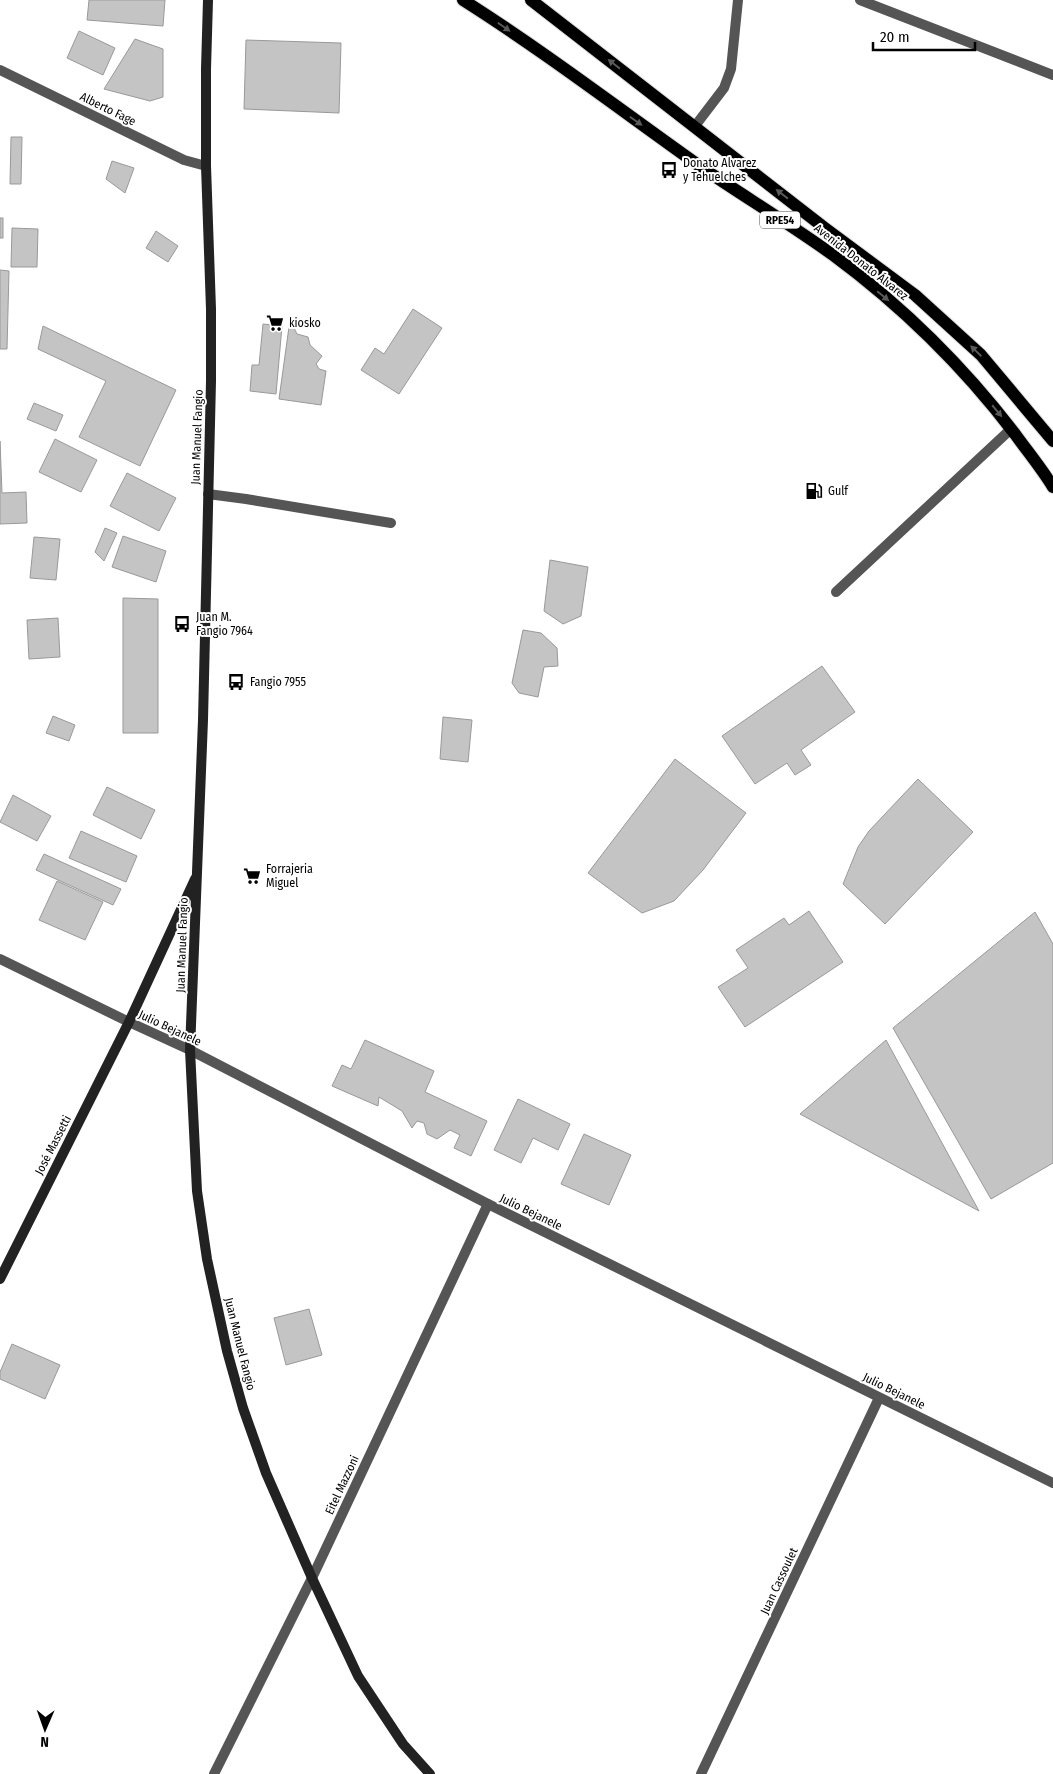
<svg xmlns="http://www.w3.org/2000/svg" width="1053" height="1774" font-family="'Fira Sans Condensed',sans-serif">
	<style>
		.building { fill: #c4c4c4; stroke: #999 }
		.lines { fill: none; stroke-linecap: round; stroke-linejoin: round }
		.primary-casing { stroke: #dbdbdb; stroke-width: 14 }
		.lane { stroke: #555; stroke-width: 10 }
		.street { stroke: #555; stroke-width: 10 }
		.secondary { stroke: #222; stroke-width: 10 }
		.primary { stroke: #000; stroke-width: 12 }
		.oneway { fill: #595959 }
		.labels { text-anchor: middle; stroke-width: 4; stroke-linejoin: round; paint-order: stroke }
		.shield { fill: #fff; stroke: #4c4c4c; stroke-width: 1 }
		.shield-label { font-size: 11px; font-weight: bold; fill: #000 }
		.street-label { font-size: 12px; fill: #000; stroke: #fff }
		.poi-label { font-size: 12px; fill: #000; stroke: #fff; text-anchor: start }
	</style>
	<rect width="100%" height="100%" fill="#fff"/>
	<g class="building">
		<polygon points="89,0 165,0 163,26 87,20"/>
		<polygon points="79,31 115,48 103,75 67,58"/>
		<polygon points="135,39 163,49 163,97 150,101 104,89"/>
		<polygon points="246,40 341,43 339,113 244,109"/>
		<polygon points="11,137 22,137 21,184 10,184"/>
		<polygon points="112,161 134,168 125,193 106,179"/>
		<rect x="0" y="218" width="3" height="20"/>
		<polygon points="12,228 38,229 37,267 11,267"/>
		<polygon points="156,231 178,246 168,262 146,248"/>
		<polygon points="0,270 9,271 7,349 0,349"/>
		<polygon points="413,309 442,328 399,394 361,370 375,348 384,354"/>
		<polygon points="263,324 282,326 276,394 250,391 252,365 259,365"/>
		<polygon points="43,326 176,390 140,466 79,437 106,381 38,349"/>
		<polygon points="289,327 294,328 297,334 308,337 310,345 322,356 316,364 319,369 326,371 321,405 279,399"/>
		<polygon points="34,403 63,415 56,431 27,419"/>
		<polygon points="55,439 97,460 81,492 39,472"/>
		<polygon points="0,441 2,493 26,492 27,523 0,524"/>
		<polygon points="127,473 176,498 159,531 110,506"/>
		<polygon points="105,528 117,533 104,561 95,552"/>
		<polygon points="123,536 166,551 156,582 112,567"/>
		<polygon points="34,537 60,539 56,580 30,578"/>
		<polygon points="550,560 588,567 581,616 563,624 544,611"/>
		<polygon points="123,598 158,599 158,733 123,733"/>
		<polygon points="58,618 60,657 29,659 27,620"/>
		<polygon points="523,630 541,633 557,648 558,666 544,667 538,697 519,693 512,683"/>
		<polygon points="822,666 855,712 801,750 811,765 795,775 787,763 755,784 722,736"/>
		<polygon points="53,716 75,725 69,741 46,733"/>
		<polygon points="443,717 472,720 468,762 440,759"/>
		<polygon points="675,759 746,813 703,870 674,901 642,913 588,873"/>
		<polygon points="918,779 973,832 885,924 843,884 858,847 869,831"/>
		<polygon points="107,787 155,810 141,839 93,815"/>
		<polygon points="13,795 51,816 37,841 0,822"/>
		<polygon points="81,831 137,856 126,882 69,858"/>
		<polygon points="44,854 121,889 113,905 36,870"/>
		<polygon points="57,881 103,902 85,940 39,920"/>
		<polygon points="809,911 843,962 745,1027 718,987 748,968 736,950 784,918 789,925"/>
		<polygon points="1035,912 1053,944 1053,1163 991,1199 893,1028"/>
		<polygon points="365,1040 434,1071 425,1092 487,1121 471,1156 454,1148 460,1135 450,1130 437,1139 427,1134 424,1123 417,1121 412,1128 402,1111 379,1097 378,1106 332,1086 342,1065 351,1069"/>
		<polygon points="886,1040 979,1211 800,1114"/>
		<polygon points="518,1099 570,1124 558,1150 533,1138 521,1163 494,1150"/>
		<polygon points="584,1134 631,1155 609,1205 561,1184"/>
		<polygon points="309,1309 322,1355 286,1365 274,1318"/>
		<polygon points="12,1344 60,1365 45,1399 0,1379 0,1372"/>
	</g>
	<g class="lines">
		<g class="primary-casing">
			<g id="primary">
				<path d="M463 0C545 52 622 111 701 167 745 197 790 224 833 255 902 306 963 366 1015 434 1028 452 1042 469 1053 487"/>
				<polyline points="531,0 826,229 915,295 981,355 1053,441"/>
			</g>
		</g>
		<g class="lane">
			<polyline points="208,494 246,499 391,523"/>
			<polyline points="836,592 1011,429"/>
		</g>
		<g class="street">
			<polyline points="860,0 1053,75"/>
			<polyline points="0,70 184,160 206,166"/>
			<polyline points="695,126 724,88 731,69 738,0"/>
			<polyline points="0,959 129,1022 190,1050 488,1204 1053,1483"/>
			<polyline points="214,1774 312,1578 488,1204"/>
			<polyline points="701,1774 879,1398"/>
		</g>
		<g class="secondary">
			<polyline points="208,0 206,69 206,166 211,309 211,381 203,720 190,1050 197,1191 207,1259 227,1351 243,1408 266,1473 312,1578 358,1676 403,1744 430,1774"/>
			<polyline points="0,1279 129,1022 195,879"/>
		</g>
		<use href="#primary" class="primary"/>
	</g>
	<defs><path id="oneway-solid" d="M-6-.8H1V-3.2L6.5 0L1 3.2V.8H-6Z" transform="scale(1.25)"/></defs>
	<g class="oneway">
		<use href="#oneway-solid" transform="translate(504 27) rotate(35)"/>
		<use href="#oneway-solid" transform="translate(614 64) rotate(-142)"/>
		<use href="#oneway-solid" transform="translate(636 121) rotate(35)"/>
		<use href="#oneway-solid" transform="translate(782 194) rotate(-142)"/>
		<use href="#oneway-solid" transform="translate(883 296) rotate(39)"/>
		<use href="#oneway-solid" transform="translate(976 351) rotate(-136)"/>
		<use href="#oneway-solid" transform="translate(997 411) rotate(50)"/>
	</g>
	<defs>
		<g id="bus-bare" transform="scale(1.35)"><path d="M-5-6H5V4H4V6H2V4H-2V6H-4V4H-5ZM-3.5-4V0h7V-4ZM-3.5 1.2v1.5H-2V1.2ZM2 1.2v1.5H3.5V1.2Z" fill="#000" stroke="#fff" stroke-width="2.5" paint-order="stroke"/></g>
		<g id="supermarket-bare" transform="scale(1.35)"><path d="M-6-5.5h2.5l.6 2H6L4.5 2H-2.5L-4.4-4H-6ZM-1.5 3.2a1.3 1.3 0 1 0 .1 0ZM3 3.2a1.3 1.3 0 1 0 .1 0Z" fill="#000" stroke="#fff" stroke-width="2.5" paint-order="stroke"/></g>
		<g id="fuel-bare" transform="scale(1.35)"><path d="M-5.5-6h7V0h2V4h1.3V-2.5L3-4.5l.8-.8L6-3V5H2.5V1h-1V6h-7ZM-4.2-4.7v3.2H.2V-4.7Z" fill="#000" stroke="#fff" stroke-width="2.5" paint-order="stroke"/></g>
	</defs>
	<g fill-rule="evenodd">
		<use href="#bus-bare" x="669" y="170"/>
		<use href="#supermarket-bare" x="275" y="323"/>
		<use href="#fuel-bare" x="814" y="491"/>
		<use href="#bus-bare" x="182" y="624"/>
		<use href="#bus-bare" x="236" y="682"/>
		<use href="#supermarket-bare" x="252" y="876"/>
	</g>
	<g class="labels">
		<rect class="shield" x="760" y="211.5" width="40" height="17" rx="4"/>
		<g class="shield-label">
			<text x="780" y="224">RPE54</text>
		</g>
		<g class="street-label">
			<text transform="translate(108 109) rotate(26)" y="4">Alberto Fage</text>
			<text transform="translate(861 262) rotate(38)" y="4">Avenida Donato Álvarez</text>
			<text transform="translate(197 437) rotate(-88)" y="4">Juan Manuel Fangio</text>
			<text transform="translate(182 945) rotate(-88)" y="4">Juan Manuel Fangio</text>
			<text transform="translate(170 1028) rotate(25)" y="4">Julio Bejanele</text>
			<text transform="translate(53 1145) rotate(-63)" y="4">José Massetti</text>
			<text transform="translate(531 1212) rotate(26)" y="4">Julio Bejanele</text>
			<text transform="translate(240 1344) rotate(76)" y="4">Juan Manuel Fangio</text>
			<text transform="translate(894 1391) rotate(26)" y="4">Julio Bejanele</text>
			<text transform="translate(342 1485) rotate(-65)" y="4">Eitel Mazzoni</text>
			<text transform="translate(779 1581) rotate(-65)" y="4">Juan Cassoulet</text>
		</g>
		<g class="poi-label">
			<text x="683" y="167">Donato Alvarez<tspan x="683" dy="14">y Tehuelches</tspan></text>
			<text x="289" y="327">kiosko</text>
			<text x="828" y="495">Gulf</text>
			<text x="196" y="621">Juan M.<tspan x="196" dy="14">Fangio 7964</tspan></text>
			<text x="250" y="686">Fangio 7955</text>
			<text x="266" y="873">Forrajeria<tspan x="266" dy="14">Miguel</tspan></text>
		</g>
	</g>
	<g transform="translate(45 1729) rotate(182)" stroke="#ffffff" stroke-width="4" paint-order="stroke">
	<path d="M0-4L9 19L0 12L-9 19Z" fill="#000000"/>
	<text y="-8" font-size="14" font-weight="bold" text-anchor="middle" fill="#000000">N</text>
	</g>
	<path d="M873 42v8h102v-8" fill="none" stroke="#000000" stroke-width="2.5"/>
	<text x="880" y="42" font-size="15" fill="#000000" stroke="#ffffff" stroke-width="4" paint-order="stroke">20 m</text>
</svg>
